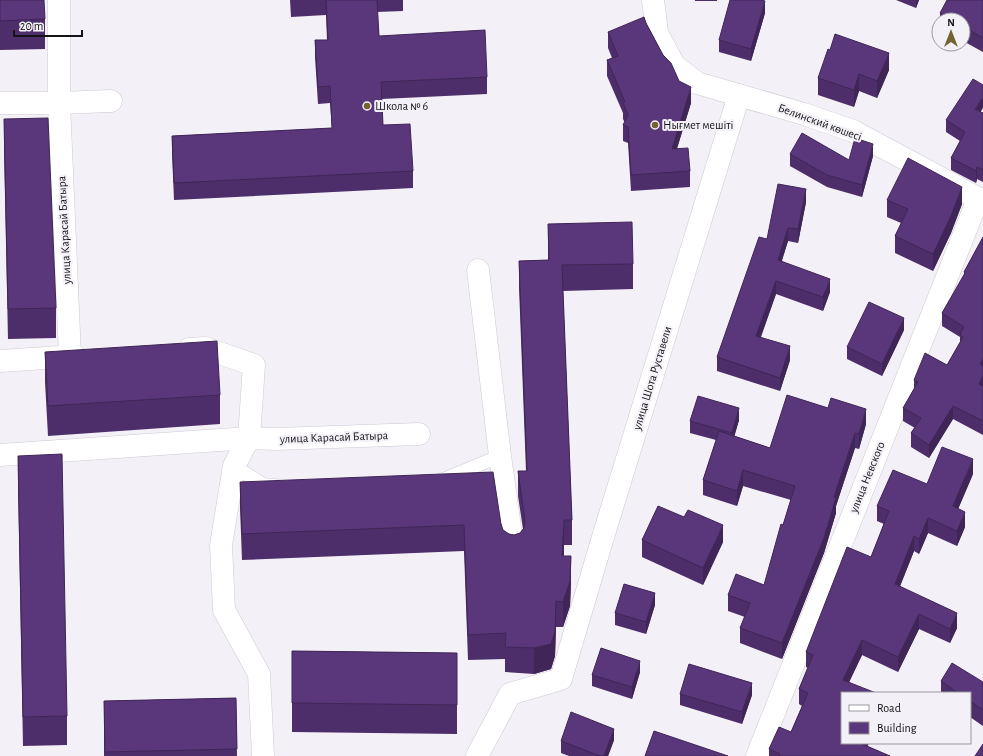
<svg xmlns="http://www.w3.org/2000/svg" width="983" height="756" font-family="'Alegreya Sans',sans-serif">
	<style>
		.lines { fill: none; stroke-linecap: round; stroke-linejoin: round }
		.service-casing { stroke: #ccc9d0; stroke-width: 14 }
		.minor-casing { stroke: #ccc9d0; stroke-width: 23 }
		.service { stroke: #fff; stroke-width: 13 }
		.minor { stroke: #fff; stroke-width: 22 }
		.wall { fill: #4d2e6a }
		.shaded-wall { fill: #3f2656 }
		.building { fill: #5a367b; stroke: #3f2656 }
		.poi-dot { fill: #726330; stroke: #f4f0f7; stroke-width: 1.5 }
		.labels { text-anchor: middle; stroke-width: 4; stroke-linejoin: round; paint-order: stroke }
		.poi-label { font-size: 12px; fill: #141315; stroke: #f4f0f7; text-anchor: start }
		.street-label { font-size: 12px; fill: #141315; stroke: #f4f0f7 }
	</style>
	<rect width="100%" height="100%" fill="#f4f0f7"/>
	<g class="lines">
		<g class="service-casing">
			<g id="service">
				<polyline points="234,466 264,485 274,485"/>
				<polyline points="442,480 500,456"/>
			</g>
		</g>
		<g class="minor-casing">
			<g id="minor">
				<polyline points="59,0 59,103 70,356"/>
				<polyline points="653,0 657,33 674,65 697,83 804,114 853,131 983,201"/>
				<polyline points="0,103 59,103 111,101"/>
				<polyline points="478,270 500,456 513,548"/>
				<polyline points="189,349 205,348 254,365 249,438 234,466 221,545 224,610 259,674 263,756"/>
				<polyline points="0,361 75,356"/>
				<polyline points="0,455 249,438 276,439 419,434"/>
				<polyline points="477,756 510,694 561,679 603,537 739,95"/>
				<polyline points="757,756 978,199"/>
			</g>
		</g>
		<use href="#service" class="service"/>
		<use href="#minor" class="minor"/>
	</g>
	<g class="wall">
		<polygon points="0,0 45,19 45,49 0,50"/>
		<polygon points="290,0 403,0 403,11 377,12 379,36 487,77 487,94 382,99 383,125 413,171 413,188 174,200 172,153 172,136 332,128 330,103 318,104 315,57 315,40 327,40 326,15 291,17"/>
		<rect x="695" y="0" width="22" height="1"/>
		<polygon points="896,0 919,0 916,8"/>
		<polygon points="983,0 983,52 963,41 963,20 940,20 940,13"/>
		<polygon points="765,13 751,61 719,52 719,40"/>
		<polygon points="646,23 663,55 679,81 691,103 677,148 690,171 690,187 631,191 628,143 623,141 623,125 625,123 623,119 623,113 607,76 607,60 612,58 608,48 608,32"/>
		<polygon points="889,70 877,98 859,91 854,107 818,95 818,78"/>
		<polygon points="981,112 983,113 983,182 977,179 976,183 951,170 951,158 960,141 946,132 946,120"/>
		<polygon points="4,119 56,308 56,338 8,339 4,149"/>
		<polygon points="790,154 849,160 873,156 862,197 827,187 790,166"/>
		<polygon points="887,200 962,204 951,233 933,271 895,253 895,236 901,223 887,217"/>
		<polygon points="806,202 798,243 788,241 781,262 830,292 823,311 776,294 761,337 790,360 780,391 717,371 717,357 767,239"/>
		<polygon points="548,224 633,264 633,289 563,291 572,520 572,545 564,545 564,556 571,582 570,606 563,627 556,627 555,656 551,669 534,674 505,672 505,659 468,660 464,551 242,560 240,507 240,482 501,524 503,530 509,534 514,535 520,533 523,529 518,496 518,471 526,471 519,287 519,261 548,260"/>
		<polygon points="983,237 983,435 953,419 929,458 911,447 911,433 915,428 903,421 903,408 914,389 914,380 947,365 960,343 960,337 942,326 942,313 964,276 964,272"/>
		<polygon points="904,330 882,376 847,359 847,347"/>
		<polygon points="45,352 220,395 220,424 48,436 45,382"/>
		<polygon points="739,420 734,436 770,448 866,424 859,449 855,448 836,506 836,513 824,553 782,659 740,643 740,628 745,617 728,611 728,595 764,585 791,500 743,486 737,506 703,495 703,480 716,440 690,433 690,421"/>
		<polygon points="18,456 67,716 67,745 23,746 18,485"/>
		<polygon points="973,474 958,509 965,527 957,546 928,533 919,554 914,551 900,586 957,628 950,643 919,629 898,672 862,655 849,682 867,746 890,756 769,756 769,749 791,732 802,706 799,704 799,689 808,668 806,667 806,652 871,557 884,524 877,521 877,506 927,484"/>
		<polygon points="642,540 723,542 703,585 642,557"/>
		<polygon points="655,605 646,634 615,625 615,613"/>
		<polygon points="292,651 457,653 457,734 292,732"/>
		<polygon points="640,672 632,699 592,686 592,675"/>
		<polygon points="941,681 983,682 983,726 970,717 970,693 941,693"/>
		<polygon points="680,694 752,695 742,724 680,705"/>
		<polygon points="236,698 237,756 104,756 104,701"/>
		<polygon points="614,740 608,756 569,756 561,753 561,741"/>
	</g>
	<g class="shaded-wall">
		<polygon points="916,0 919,0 916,8"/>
		<polygon points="765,1 765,13 751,61 751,49"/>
		<polygon points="889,53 889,70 877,98 877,81"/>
		<polygon points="859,74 859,91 854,107 854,90"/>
		<polygon points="691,87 691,103 672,165 672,149"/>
		<polygon points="983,97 983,108 975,121 975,109"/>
		<polygon points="873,144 873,156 862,197 862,185"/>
		<polygon points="977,167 977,179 976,183 976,171"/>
		<polygon points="962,187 962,204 951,233 933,271 933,254"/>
		<polygon points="806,189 806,202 798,243 798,229"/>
		<polygon points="788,228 788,241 778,274 778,260"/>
		<polygon points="830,279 830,292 823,311 823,297"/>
		<polygon points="776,281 776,294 756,349 756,336"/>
		<polygon points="904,318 904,330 882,376 882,364"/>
		<polygon points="790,346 790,360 780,391 780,378"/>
		<polygon points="983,359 983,373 980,364"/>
		<polygon points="983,376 983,389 979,384"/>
		<polygon points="953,406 953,419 929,458 929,445"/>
		<polygon points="739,408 739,420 732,445 732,433"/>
		<polygon points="866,409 866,424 859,449 859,434"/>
		<polygon points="855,433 855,448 836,506 836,513 824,553 782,659 782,643 834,497"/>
		<polygon points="973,459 973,474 953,521 953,506"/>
		<polygon points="743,470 743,486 737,506 737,491"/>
		<polygon points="965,512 965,527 957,546 957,531"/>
		<polygon points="928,518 928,533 919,554 919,539"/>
		<polygon points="564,520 564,545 562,581 562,556"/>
		<polygon points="723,525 723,542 703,585 703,568"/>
		<polygon points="914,536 914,551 895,599 895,584"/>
		<polygon points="571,556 571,582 570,606 563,627 563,602"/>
		<polygon points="655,593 655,605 646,634 646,622"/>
		<polygon points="556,601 556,627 555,656 551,669 534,674 534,648"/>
		<polygon points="957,613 957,628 950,643 950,629"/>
		<polygon points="919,614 919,629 898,672 898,657"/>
		<polygon points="862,640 862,655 844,693 843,680"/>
		<polygon points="640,661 640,672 632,699 632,687"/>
		<polygon points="752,683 752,695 742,724 742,712"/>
		<polygon points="614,729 614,740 608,756 604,756"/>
		<polygon points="862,743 869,743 863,756 862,744"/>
	</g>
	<g class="building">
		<polygon points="0,0 44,0 45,19 0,21"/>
		<polygon points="326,0 377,0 379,36 485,30 487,77 381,82 383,125 410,124 413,171 174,183 172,136 332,128 330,86 318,87 315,40 328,40"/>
		<polygon points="730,0 762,0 765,1 751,49 719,40"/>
		<polygon points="947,0 983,0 983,38 963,26 963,20 952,20 940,13"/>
		<polygon points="644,17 646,23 663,55 671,63 679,81 691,87 672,149 688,148 690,171 631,175 628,127 623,125 628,115 623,103 625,102 607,60 618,56 608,32"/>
		<polygon points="835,34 889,53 877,81 859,74 854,90 818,78 828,49 830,50"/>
		<polygon points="973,79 983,85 983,97 975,109 983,113 983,170 977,167 976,171 951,158 965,132 946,120"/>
		<polygon points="48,118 56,308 8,309 4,119"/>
		<polygon points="802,133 849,160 855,138 873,144 862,185 827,175 790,154"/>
		<polygon points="908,158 962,187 951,216 933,254 895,236 908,209 887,200"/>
		<polygon points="778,184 806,189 798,229 788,228 778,260 830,279 823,297 776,281 756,336 790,346 780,378 717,357 759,237 767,239"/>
		<polygon points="632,222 633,264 562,265 572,520 564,520 562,556 571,556 570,581 563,602 556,601 555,631 551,644 534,648 505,647 506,633 468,635 464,525 242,534 240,482 493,472 501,524 503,530 509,534 514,535 520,533 524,528 525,521 518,471 527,471 519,261 549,260 548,224"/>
		<polygon points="983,237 983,359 980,364 983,366 983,376 979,384 983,386 983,421 953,406 929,445 911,433 921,418 903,408 918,382 914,380 925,353 947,365 963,337 960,334 964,327 942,313 965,273 964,272"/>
		<polygon points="869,302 904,318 882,364 847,347"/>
		<polygon points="217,341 220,395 48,406 45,352"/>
		<polygon points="787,395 828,408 831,398 866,409 859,434 855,433 834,497 836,498 824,538 782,643 740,628 750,603 728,595 736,574 764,585 781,524 783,525 795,486 743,470 737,491 703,480 719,431 770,448"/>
		<polygon points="698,396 739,408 732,433 690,421"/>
		<polygon points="942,447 973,459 953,506 965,512 957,531 928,518 919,539 914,536 895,584 957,613 950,629 919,614 898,657 862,640 843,680 876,693 842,693 842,743 862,743 862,744 890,756 779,756 780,754 769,749 779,727 791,732 808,693 799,689 813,655 806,652 847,547 871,557 889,511 877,506 893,470 927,484"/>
		<polygon points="62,454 67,716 23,717 18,456"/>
		<polygon points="658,506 684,517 688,510 723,525 703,568 642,540"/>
		<polygon points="624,584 655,593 646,622 615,613"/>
		<polygon points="601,648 640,661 632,687 592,675"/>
		<polygon points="292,651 457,653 457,705 292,703"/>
		<polygon points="952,663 983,682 983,710 970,701 970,693 958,693 941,681"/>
		<polygon points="689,664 752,683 742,712 680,694"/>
		<polygon points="236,698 237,749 105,752 104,701"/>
		<polygon points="571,712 614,729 604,756 600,756 561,741"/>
		<polygon points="654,731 728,756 645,756"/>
		<polygon points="983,744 983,756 975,756"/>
	</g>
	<g class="poi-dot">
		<circle cx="367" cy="106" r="4"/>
		<circle cx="655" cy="125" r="4"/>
	</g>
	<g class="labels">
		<g class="poi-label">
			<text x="375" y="110">Школа № 6</text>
			<text x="663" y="129">Нығмет мешіті</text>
		</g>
		<g class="street-label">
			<text transform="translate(820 122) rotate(20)" y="4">Белинский көшесi</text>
			<text transform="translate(64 230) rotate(-93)" y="4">улица Карасай Батыра</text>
			<text transform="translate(652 378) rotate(-73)" y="4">улица Шота Руставели</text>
			<text transform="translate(334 437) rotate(-2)" y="4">улица Карасай Батыра</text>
			<text transform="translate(867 477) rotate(-68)" y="4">улица Невского</text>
		</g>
	</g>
	<rect x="841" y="692" width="130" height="52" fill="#f4f0f7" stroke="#9a989d"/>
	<rect x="849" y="705" width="20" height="6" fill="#ffffff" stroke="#9a989d"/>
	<text x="877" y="712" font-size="12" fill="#141315">Road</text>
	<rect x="849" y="722" width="20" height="12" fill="#5a367b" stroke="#9a989d"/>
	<text x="877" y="732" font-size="12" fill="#141315">Building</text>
	<g transform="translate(951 32)"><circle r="19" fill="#f4f0f7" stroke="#9a989d"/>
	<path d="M0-3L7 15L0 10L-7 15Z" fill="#726330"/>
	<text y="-6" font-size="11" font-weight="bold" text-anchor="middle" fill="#141315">N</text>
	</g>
	<path d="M14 30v6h68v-6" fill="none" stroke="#141315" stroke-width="2"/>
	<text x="20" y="30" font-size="12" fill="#141315" stroke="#f4f0f7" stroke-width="3" paint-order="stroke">20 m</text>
</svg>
